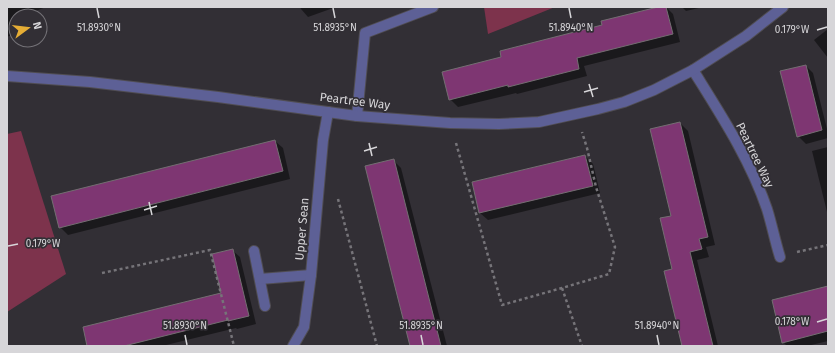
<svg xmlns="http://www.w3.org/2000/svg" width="835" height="353" font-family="'Fira Sans',sans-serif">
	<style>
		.green { fill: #7d334c }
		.shadow { fill: #0007 }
		.building { fill: #7e3672; stroke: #746e72 }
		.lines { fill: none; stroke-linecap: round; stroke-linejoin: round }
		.service-casing { stroke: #504d53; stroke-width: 12 }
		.minor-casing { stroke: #504d53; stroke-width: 12 }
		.path { stroke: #767479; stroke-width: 2.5; stroke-dasharray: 3 3; stroke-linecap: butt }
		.service { stroke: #5d6096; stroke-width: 10 }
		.minor { stroke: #5d6096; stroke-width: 10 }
		.ticks { fill: none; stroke: #d7d6d9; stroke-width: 1.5 }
		.labels { text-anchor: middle; stroke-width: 3.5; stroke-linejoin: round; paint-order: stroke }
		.street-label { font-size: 12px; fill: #d7d6d9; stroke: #322f35 }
		.ticks-label { font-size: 10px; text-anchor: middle; fill: #d7d6d9; stroke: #322f35; stroke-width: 3.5; stroke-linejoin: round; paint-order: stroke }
	</style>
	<rect width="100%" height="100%" fill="#322f35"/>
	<g class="green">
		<polygon points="484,7 555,7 488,34"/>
		<polygon points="21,131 66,274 7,312 7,134"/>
	</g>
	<g class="shadow">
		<polygon points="7,7 46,7 23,16 16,16 16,33 7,37"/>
		<polygon points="300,7 336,7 308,17 301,9"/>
		<polygon points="662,7 666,7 673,14 680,42 584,66 587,76 517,94 516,93 458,107 450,99 502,58"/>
		<polygon points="682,7 703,7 686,11"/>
		<polygon points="828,29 828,58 814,40"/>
		<polygon points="806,66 813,73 828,133 828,138 806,144 798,136"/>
		<polygon points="680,123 688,131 715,245 706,247 709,257 697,260 718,346 683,346 674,269 672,216"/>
		<polygon points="275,141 283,148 290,179 68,235 60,227"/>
		<polygon points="828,147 828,216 812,151"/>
		<polygon points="585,156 593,164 600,193 488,220 480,213"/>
		<polygon points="393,160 401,168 447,346 411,346"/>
		<polygon points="232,250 240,257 256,324 237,329 236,328 162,346 88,346 223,294"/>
		<polygon points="828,287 828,341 807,346 787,346 783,342"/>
	</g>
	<g class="building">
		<polygon points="658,7 666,7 673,34 577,58 579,69 508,87 508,85 449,100 442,72 501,57 500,51 602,25 601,21"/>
		<polygon points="806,65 822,130 797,137 780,71"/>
		<polygon points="680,122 708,237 699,239 702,249 690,252 713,346 682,346 664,271 672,269 660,218 671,216 650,129"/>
		<polygon points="275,140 283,171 59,228 51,196"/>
		<polygon points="585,155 593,186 479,213 472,182"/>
		<polygon points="394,159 408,215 441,346 410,346 393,279 365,166"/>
		<polygon points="233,249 249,316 228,321 228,320 124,346 87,346 83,327 221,293 212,254"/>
		<polygon points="828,286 828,331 782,343 772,300"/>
	</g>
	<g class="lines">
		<g class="service-casing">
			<g id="service">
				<polyline points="357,116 365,33 433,7"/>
				<polyline points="254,251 265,306"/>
				<polyline points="260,279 311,275"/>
			</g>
		</g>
		<g class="minor-casing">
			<g id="minor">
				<path d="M693 70C721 115 750 159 767 209 772 225 775 241 780 257"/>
				<polyline points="7,76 90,82 218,97 357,116 450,123 499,124 539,122 598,109 624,102 654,90 693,70 746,36 783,7"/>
				<polyline points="293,346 304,327 311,275 323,140 328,112"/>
			</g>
		</g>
		<g class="path">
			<polyline points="456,143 502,305 562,288 609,274 615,247 596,187 587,148 582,132"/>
			<polyline points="338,199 377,346"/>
			<polyline points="797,252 828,245"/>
			<polyline points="102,273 210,250 234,346"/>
			<polyline points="562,288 582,346"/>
		</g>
		<use href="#service" class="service"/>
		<use href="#minor" class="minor"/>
	</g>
	<path class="ticks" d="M97 8 99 18M333 8 335 18M569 8 571 18M817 30 827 27M589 84 593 97M584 92 598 88M369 143 372 156M364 151 377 147M149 202 152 215M144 210 157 206M8 246 18 244M817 322 827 319M185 335 187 345M421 335 423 345M657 335 659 345"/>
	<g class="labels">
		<g class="street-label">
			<text transform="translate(355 101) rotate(7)" y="4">Peartree Way</text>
			<text transform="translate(755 155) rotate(64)" y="4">Peartree Way</text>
			<text transform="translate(302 229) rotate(-85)" y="4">Upper Sean</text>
		</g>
	</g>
	<g class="ticks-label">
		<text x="99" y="31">51.8930°N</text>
		<text x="335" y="31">51.8935°N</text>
		<text x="571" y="31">51.8940°N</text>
		<text x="792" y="33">0.179°W</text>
		<text x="43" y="247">0.179°W</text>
		<text x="792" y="325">0.178°W</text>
		<text x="185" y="329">51.8930°N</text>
		<text x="421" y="329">51.8935°N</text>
		<text x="657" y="329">51.8940°N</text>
	</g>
	<rect width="835" height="353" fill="none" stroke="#d7d6d9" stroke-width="16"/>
	<g transform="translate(28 28) rotate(75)"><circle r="19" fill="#322f35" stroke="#747277"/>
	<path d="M0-3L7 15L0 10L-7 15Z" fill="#e5ad35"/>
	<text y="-6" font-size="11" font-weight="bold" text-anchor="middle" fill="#d7d6d9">N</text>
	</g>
</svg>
